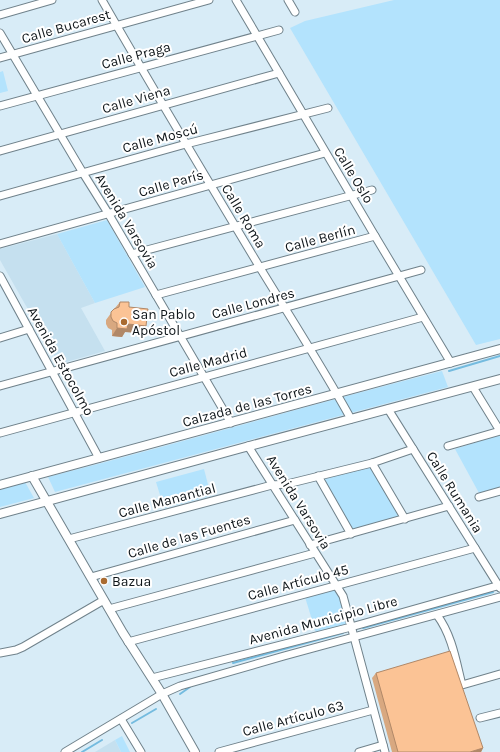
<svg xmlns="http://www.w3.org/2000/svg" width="500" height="752" font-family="Karla,sans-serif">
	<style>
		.built { fill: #c5e0ef }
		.green { fill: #b3e3fd }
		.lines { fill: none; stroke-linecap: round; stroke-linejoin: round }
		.stream { stroke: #74bbdf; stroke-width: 2 }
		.minor-casing { stroke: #70828b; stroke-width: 9 }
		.major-casing { stroke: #70828b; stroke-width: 10 }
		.minor { stroke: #fff; stroke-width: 7 }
		.major { stroke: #fff; stroke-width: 8 }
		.wall { fill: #d8a880 }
		.shaded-wall { fill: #b08868 }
		.building { fill: #fbc395; stroke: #b08868 }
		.poi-dot { fill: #a96b31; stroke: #fff; stroke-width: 1.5 }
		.labels { text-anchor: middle; stroke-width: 4; stroke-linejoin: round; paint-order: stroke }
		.street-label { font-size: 14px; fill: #0e1519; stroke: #fff }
		.poi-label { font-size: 14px; fill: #0e1519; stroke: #fff; text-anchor: start }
	</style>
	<rect width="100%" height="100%" fill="#d8ecf7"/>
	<g class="built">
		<polygon points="57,234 95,303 81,308 105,351 59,364 0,260 0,249"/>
		<polygon points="115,740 121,752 95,752"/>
	</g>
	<g class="green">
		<polygon points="394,0 500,0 500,339 476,345 290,28 305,21"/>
		<polygon points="3,71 8,91 0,93 0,72"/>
		<polygon points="107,220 145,287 95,303 57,234"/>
		<path d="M442 371 448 387 55 492 48 477C179 443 310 405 442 371Z"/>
		<polygon points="499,435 500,437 500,487 479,493 455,449"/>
		<polygon points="370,466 401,519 354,532 323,478"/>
		<polygon points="204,469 211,496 164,508 156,482"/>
		<polygon points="25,482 34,498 0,507 0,489"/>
		<polygon points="336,589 342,600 349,624 316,633 305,597"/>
		<polygon points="122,736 130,752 121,752 115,740"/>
	</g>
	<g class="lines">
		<g class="stream">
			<polyline points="449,371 500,356"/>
			<polyline points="363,628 493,592"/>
			<polyline points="233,663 343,633"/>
			<polyline points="180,694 190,687"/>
			<polyline points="132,723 156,709"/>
			<polyline points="82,752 102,740"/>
		</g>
		<g class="minor-casing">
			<g id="minor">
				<path d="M102 0C154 91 208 181 262 271 292 320 323 368 351 419"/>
				<polyline points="236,0 375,236 451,363"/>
				<polyline points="288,0 295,12"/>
				<polyline points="0,15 52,0"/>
				<polyline points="0,33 83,173 108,213 231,423"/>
				<polyline points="0,58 209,0"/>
				<polyline points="0,106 279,30"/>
				<polyline points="0,151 279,73"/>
				<polyline points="0,196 186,144 328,108"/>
				<polyline points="0,244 325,153"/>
				<polyline points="132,254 372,190"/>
				<polyline points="0,276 99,458"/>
				<polyline points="156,295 375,236"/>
				<polyline points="0,338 29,329"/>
				<polyline points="0,386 421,270"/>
				<polyline points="388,409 500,588"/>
				<polyline points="0,433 423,317"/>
				<polyline points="248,446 343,596 385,752"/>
				<polyline points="448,446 500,431 473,387"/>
				<polyline points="372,463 405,519"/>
				<polyline points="318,476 351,534"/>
				<polyline points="479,497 500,491"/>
				<polyline points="69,539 272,485 287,484 372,463 413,449"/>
				<polyline points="310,545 449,506"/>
				<polyline points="91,577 295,520"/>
				<polyline points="109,609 315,553"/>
				<path d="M437 615C452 635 456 661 462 685L500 674"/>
				<polyline points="128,642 475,548"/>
				<polyline points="0,653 16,650 23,647 104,600"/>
				<polyline points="152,678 351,627 500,585"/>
				<polyline points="480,718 500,713"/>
				<polyline points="121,719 141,752"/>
				<polyline points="65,752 162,694 180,686 284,656 500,597"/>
				<polyline points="219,752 373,710"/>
				<polyline points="359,752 383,745"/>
			</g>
		</g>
		<g class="major-casing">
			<g id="major">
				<polyline points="32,476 123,633 162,694 195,752"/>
				<polyline points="0,485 500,349"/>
				<polyline points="0,514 242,448 500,379"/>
			</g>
		</g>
		<use href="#minor" class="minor"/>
		<use href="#major" class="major"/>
	</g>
	<g class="wall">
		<polygon points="120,302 129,307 146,326 141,333 125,332 122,337 112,336 112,330 108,328 106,324 106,320 114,309 115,308"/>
		<polygon points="376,673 483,748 481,752 392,752 372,678"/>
	</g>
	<g class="shaded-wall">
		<polygon points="128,324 146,326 141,333 125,332 122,337 112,336 117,328"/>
		<polygon points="483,748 481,752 470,752"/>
	</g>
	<g class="building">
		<polygon points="120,302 129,302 129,307 148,309 146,326 128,324 127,329 117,328 117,323 113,321 111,317 111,312 114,309 119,307"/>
		<polygon points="450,651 483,748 470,752 398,752 376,673"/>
	</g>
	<g class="poi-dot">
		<circle cx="124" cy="322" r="4"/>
		<circle cx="104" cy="581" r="4"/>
	</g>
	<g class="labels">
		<g class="street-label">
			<text transform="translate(66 26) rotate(-16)" y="5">Calle Bucarest</text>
			<text transform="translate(136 55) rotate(-15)" y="5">Calle Praga</text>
			<text transform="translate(136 99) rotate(-16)" y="5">Calle Viena</text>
			<text transform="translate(160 138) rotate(-15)" y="5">Calle Moscú</text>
			<text transform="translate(354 175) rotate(59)" y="5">Calle Oslo</text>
			<text transform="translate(171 183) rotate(-16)" y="5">Calle París</text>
			<text transform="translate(244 216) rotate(59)" y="5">Calle Roma</text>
			<text transform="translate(127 221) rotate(59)" y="5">Avenida Varsovia</text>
			<text transform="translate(320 238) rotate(-15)" y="5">Calle Berlín</text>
			<text transform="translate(253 303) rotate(-15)" y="5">Calle Londres</text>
			<text transform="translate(61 361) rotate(61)" y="5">Avenida Estocolmo</text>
			<text transform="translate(208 362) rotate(-15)" y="5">Calle Madrid</text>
			<text transform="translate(247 405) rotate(-15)" y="5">Calzada de las Torres</text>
			<text transform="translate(455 492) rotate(58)" y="5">Calle Rumania</text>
			<text transform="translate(167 500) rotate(-15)" y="5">Calle Manantial</text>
			<text transform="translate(299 502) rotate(58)" y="5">Avenida Varsovia</text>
			<text transform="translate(189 536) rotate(-16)" y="5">Calle de las Fuentes</text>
			<text transform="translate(298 582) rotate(-15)" y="5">Calle Artículo 45</text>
			<text transform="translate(323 620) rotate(-15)" y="5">Avenida Municipio Libre</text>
			<text transform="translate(293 718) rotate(-15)" y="5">Calle Artículo 63</text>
		</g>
		<g class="poi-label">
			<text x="132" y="319">San Pablo<tspan x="132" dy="16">Apóstol</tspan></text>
			<text x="112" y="586">Bazua</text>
		</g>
	</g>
</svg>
